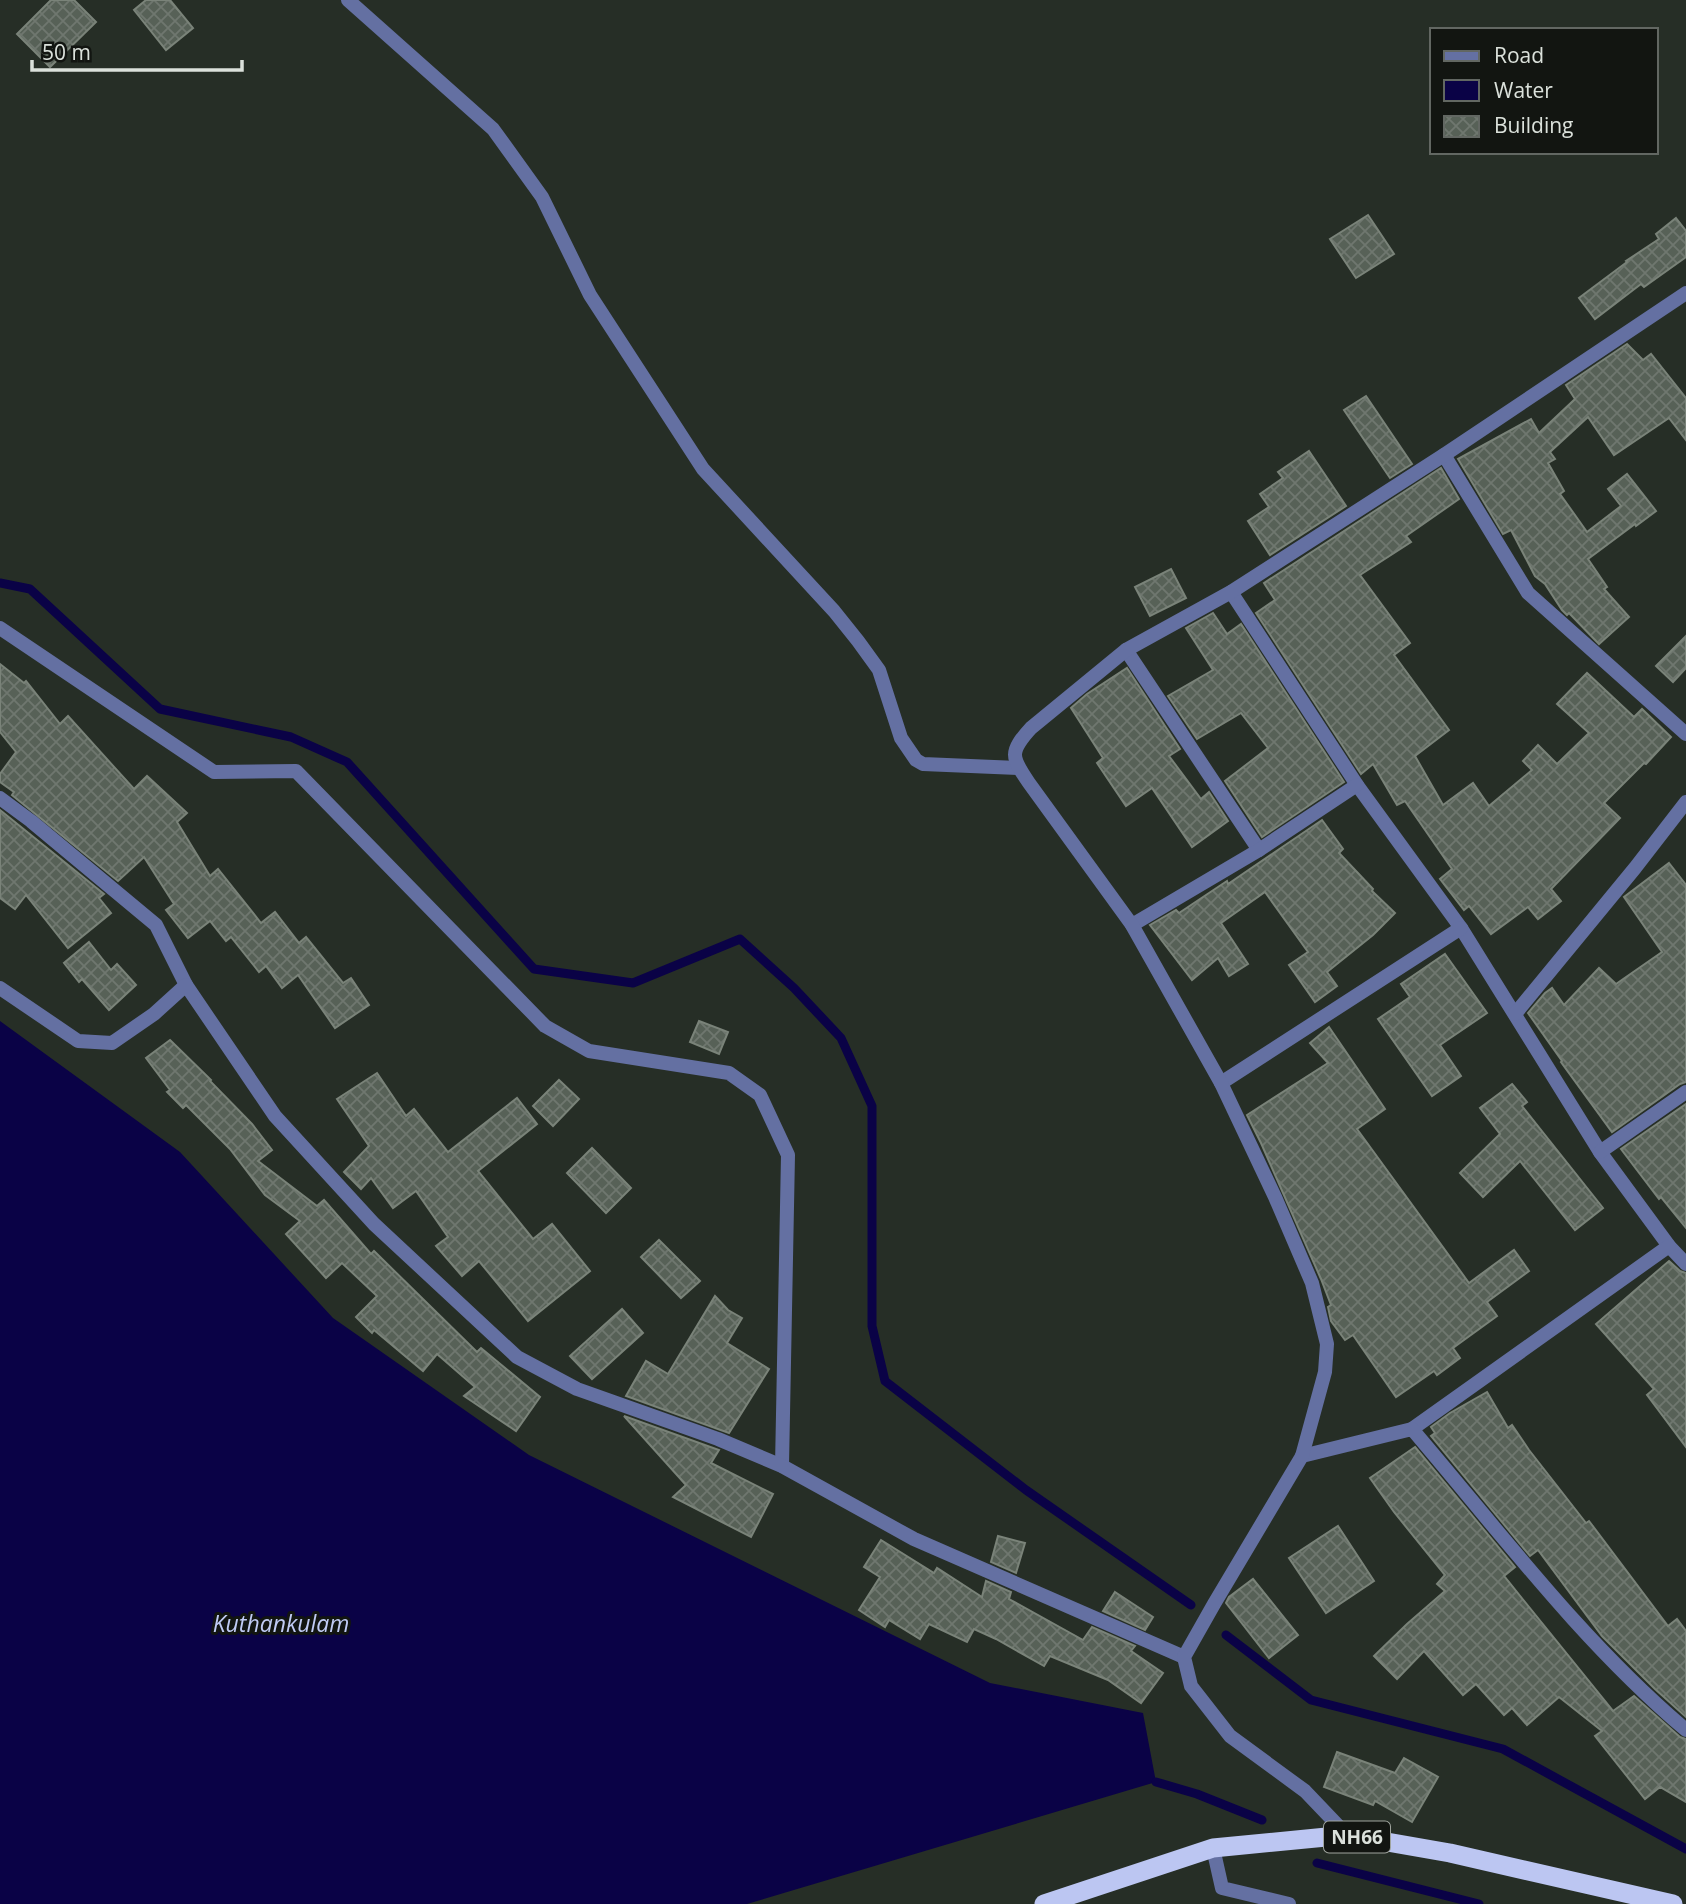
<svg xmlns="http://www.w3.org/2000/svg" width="1686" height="1904" font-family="'Open Sans',sans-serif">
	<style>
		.water { fill: #0a0246 }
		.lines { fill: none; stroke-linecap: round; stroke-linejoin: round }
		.stream { stroke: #0a0246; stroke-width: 9 }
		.building { fill: url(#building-cross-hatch); stroke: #7a8379; stroke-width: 2 }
		.minor { stroke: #6470a2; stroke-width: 14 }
		.trunk { stroke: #bcc6f2; stroke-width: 19 }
		.labels { text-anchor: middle; stroke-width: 6; stroke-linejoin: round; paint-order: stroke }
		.shield { fill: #121511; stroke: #9fa49e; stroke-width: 2 }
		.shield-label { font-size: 19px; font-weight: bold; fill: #dbe1db }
		.water-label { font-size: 23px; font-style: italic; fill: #c0cbf4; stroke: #121511 }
	</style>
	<defs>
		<pattern id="building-cross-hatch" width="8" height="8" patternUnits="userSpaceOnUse" patternTransform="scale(1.75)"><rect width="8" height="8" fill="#576157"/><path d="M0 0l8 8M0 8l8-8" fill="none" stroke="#6f776f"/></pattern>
	</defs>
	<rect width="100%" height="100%" fill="#262e26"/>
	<polygon class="water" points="0,1021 180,1152 333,1318 529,1455 990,1683 1143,1713 1156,1782 747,1904 0,1904"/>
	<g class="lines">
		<g class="stream">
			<polyline points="0,583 30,589 160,709 291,737 347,762 534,969 633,983 740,939 794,988 841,1038 872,1106 872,1326 885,1381 1026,1490 1191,1605"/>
			<polyline points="1226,1635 1311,1700 1503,1749 1686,1849"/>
			<polyline points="1156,1782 1197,1794 1262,1820"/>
			<polyline points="1317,1863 1479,1904"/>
		</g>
	</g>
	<g class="building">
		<polygon points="51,0 74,0 96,22 50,67 17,34"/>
		<polygon points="146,0 170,0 193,28 166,50 134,10"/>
		<polygon points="1368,215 1394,254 1356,278 1330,239"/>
		<polygon points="1676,218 1686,231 1686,257 1644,287 1641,284 1595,319 1579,298 1627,262 1626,261 1659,239 1656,234"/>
		<polygon points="1627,344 1643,360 1651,354 1686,398 1686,440 1669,418 1614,455 1588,417 1550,452 1555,459 1548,463 1564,491 1560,494 1587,532 1621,506 1608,489 1627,474 1656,511 1636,526 1635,524 1588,559 1607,587 1604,589 1629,617 1599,644 1569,613 1567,615 1562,610 1545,584 1535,576 1511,530 1503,534 1458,459 1531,419 1539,433 1575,399 1566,385"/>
		<polygon points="1366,396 1412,464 1390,478 1344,410"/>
		<polygon points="1309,451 1346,506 1270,555 1248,521 1269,507 1260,494 1283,478 1278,472"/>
		<polygon points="1441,468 1459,499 1406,536 1411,542 1360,575 1410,643 1394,655 1449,730 1415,756 1443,805 1473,783 1489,806 1532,770 1523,761 1538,745 1557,764 1589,733 1557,704 1587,673 1634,717 1642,709 1671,737 1646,764 1644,763 1604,803 1620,818 1551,889 1561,901 1538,919 1528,907 1491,934 1469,906 1464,910 1440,879 1452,869 1405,801 1397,805 1373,764 1361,774 1256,613 1275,600 1264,583"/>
		<polygon points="1171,569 1186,598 1150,616 1135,587"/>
		<polygon points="1213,613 1227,634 1241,624 1344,782 1262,837 1225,781 1268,748 1241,713 1197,739 1168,696 1213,670 1186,628"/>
		<polygon points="1686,636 1686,668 1673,682 1656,666"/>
		<polygon points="0,664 24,683 26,681 60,724 68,716 134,789 147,776 187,813 177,822 210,876 218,869 261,923 275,912 299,943 306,937 343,983 351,978 369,1005 335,1028 298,975 282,988 266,966 259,972 231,937 226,941 210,921 188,938 166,910 174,904 144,857 118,881 12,795 14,792 0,782 0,774 16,752 0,732"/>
		<polygon points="1127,668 1180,749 1169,756 1201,799 1209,792 1228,821 1192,847 1152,788 1126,806 1097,763 1103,758 1071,708 1087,694"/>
		<polygon points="0,810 104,894 99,898 111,913 68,948 26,895 15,909 0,898"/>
		<polygon points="1322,820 1343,849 1339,853 1373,889 1372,891 1395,913 1373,935 1327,972 1337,986 1315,1002 1289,965 1308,952 1265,892 1221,923 1248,964 1229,976 1218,958 1192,980 1150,925 1176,910 1179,913 1227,881 1228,884"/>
		<polygon points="1669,863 1686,885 1686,1082 1680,1084 1612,1132 1561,1062 1562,1061 1528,1013 1545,993 1552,988 1564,1005 1599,968 1616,984 1662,952 1624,897"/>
		<polygon points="89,942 111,970 117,964 136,985 109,1010 82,979 79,982 64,963"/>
		<polygon points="1445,954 1487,1013 1440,1045 1461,1076 1432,1096 1378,1019 1410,997 1401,984"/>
		<polygon points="699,1021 728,1032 719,1054 690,1042"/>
		<polygon points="1329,1027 1385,1109 1357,1129 1469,1283 1514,1250 1529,1271 1487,1302 1497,1316 1453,1348 1460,1358 1437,1375 1434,1371 1396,1397 1353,1335 1345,1340 1331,1321 1328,1307 1331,1305 1321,1279 1261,1143 1247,1115 1328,1063 1310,1043"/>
		<polygon points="170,1040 211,1080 210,1081 252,1124 272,1150 258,1161 317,1206 324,1200 371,1254 374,1251 477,1352 481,1348 540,1397 516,1431 464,1396 475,1387 437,1354 423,1371 374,1330 372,1333 356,1317 377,1296 342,1263 326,1278 286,1234 300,1221 265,1195 230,1149 186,1105 183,1108 167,1092 170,1090 146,1058"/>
		<polygon points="377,1073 406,1116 414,1109 448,1152 517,1098 537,1124 478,1171 533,1239 552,1224 590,1271 528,1321 479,1261 462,1276 436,1246 448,1237 416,1191 393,1208 371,1178 361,1189 344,1172 369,1146 337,1099"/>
		<polygon points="559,1080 579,1099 553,1126 533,1106"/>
		<polygon points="1512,1084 1527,1102 1522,1106 1603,1208 1575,1230 1520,1161 1483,1197 1460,1173 1500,1134 1480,1108"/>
		<polygon points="1686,1104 1686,1228 1661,1197 1659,1199 1621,1149"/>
		<polygon points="592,1148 631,1188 606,1213 567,1173"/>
		<polygon points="659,1240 700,1281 681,1298 641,1257"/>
		<polygon points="1669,1261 1680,1271 1686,1273 1686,1447 1647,1395 1654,1389 1596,1324"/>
		<polygon points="715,1296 728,1310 742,1318 727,1343 769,1369 729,1433 626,1396 646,1361 668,1374"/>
		<polygon points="622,1309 643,1333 592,1379 570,1356"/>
		<polygon points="1487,1392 1508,1428 1512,1425 1529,1450 1586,1523 1589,1521 1668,1626 1677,1619 1686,1631 1686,1717 1655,1689 1602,1636 1538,1550 1530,1556 1431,1436 1435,1433 1431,1427 1450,1413"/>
		<polygon points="624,1416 719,1450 711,1463 773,1494 751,1537 673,1497 686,1485"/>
		<polygon points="1415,1447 1515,1567 1504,1576 1613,1711 1634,1696 1680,1737 1686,1739 1686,1802 1660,1787 1645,1799 1595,1736 1602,1731 1559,1697 1527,1725 1512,1708 1504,1715 1476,1684 1463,1695 1424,1651 1397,1679 1374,1656 1407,1624 1445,1591 1437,1584 1445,1575 1394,1512 1370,1478"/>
		<polygon points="1338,1526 1374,1581 1326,1613 1289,1558"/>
		<polygon points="998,1536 1025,1543 1016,1573 991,1562"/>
		<polygon points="881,1540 934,1573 937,1568 982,1597 986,1581 1011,1592 1009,1599 1083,1640 1092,1627 1135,1646 1131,1651 1163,1673 1141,1703 1108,1680 1050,1656 1044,1666 996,1639 974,1629 967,1642 929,1624 920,1639 889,1620 885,1627 859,1610 880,1577 864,1567"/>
		<polygon points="1253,1579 1298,1635 1269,1658 1226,1603 1229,1597"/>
		<polygon points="1115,1592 1153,1617 1145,1630 1103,1611"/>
		<polygon points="1337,1752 1395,1773 1404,1758 1438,1777 1412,1822 1375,1801 1373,1805 1324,1787"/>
	</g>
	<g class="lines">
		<g class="minor">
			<polyline points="348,0 493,129 542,197 590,295 703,469 834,611 858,641 879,670 901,738 916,760 923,764 1018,768"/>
			<polyline points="1444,455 1528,593 1686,734"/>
			<polyline points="1231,592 1357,785 1461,928 1600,1152 1669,1246 1686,1264"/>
			<polyline points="0,628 214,772 296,771 545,1026 589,1051 729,1073 760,1095 788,1155 782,1466"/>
			<polyline points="1126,650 1259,850"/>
			<polyline points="0,798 31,821 156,925 186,985"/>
			<polyline points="1132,925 1259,850 1357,785"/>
			<polyline points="0,988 78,1041 112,1043 154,1014 186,985 275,1116 374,1224 517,1357 577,1389 718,1439 782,1466 914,1539 1184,1657"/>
			<polyline points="1515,1014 1635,868 1686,802"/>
			<polyline points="1221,1083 1461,928"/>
			<polyline points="1600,1152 1686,1092"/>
			<polyline points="1412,1429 1669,1246"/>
			<path d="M1302 1456 1412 1429C1500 1532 1582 1642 1686 1730"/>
			<path d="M1347 1835 1305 1791 1230 1736 1191 1686 1184 1657 1214 1604 1302 1456 1325 1372 1327 1344 1312 1283 1275 1197 1221 1083 1132 925 1029 783C1011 757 1009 752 1031 728L1126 650 1231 592 1444 455 1686 293"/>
			<polyline points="1213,1848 1222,1888 1289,1904"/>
		</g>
		<polyline class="trunk" points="1044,1904 1213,1848 1347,1835 1450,1853 1673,1904"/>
	</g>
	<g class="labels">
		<rect class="shield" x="1324" y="1821.5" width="66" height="31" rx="5"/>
		<g class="shield-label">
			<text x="1357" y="1844">NH66</text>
		</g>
		<g class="water-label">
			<text x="281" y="1632">Kuthankulam</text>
		</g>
	</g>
	<rect x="1430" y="28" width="228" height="126" fill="#121511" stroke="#626762" stroke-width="2"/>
	<rect x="1444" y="51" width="35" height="10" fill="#6470a2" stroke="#626762" stroke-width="2"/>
	<text x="1494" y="63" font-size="21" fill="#dbe1db">Road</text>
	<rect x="1444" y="80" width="35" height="21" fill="#0a0246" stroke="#626762" stroke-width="2"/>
	<text x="1494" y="98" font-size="21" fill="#dbe1db">Water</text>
	<rect x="1444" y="116" width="35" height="21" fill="url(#building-cross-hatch)" stroke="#626762" stroke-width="2"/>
	<text x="1494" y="133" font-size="21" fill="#dbe1db">Building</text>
	<path d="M32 60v10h210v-10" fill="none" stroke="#dbe1db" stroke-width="3.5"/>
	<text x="42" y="60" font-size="21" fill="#dbe1db" stroke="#121511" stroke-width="5" paint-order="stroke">50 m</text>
</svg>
